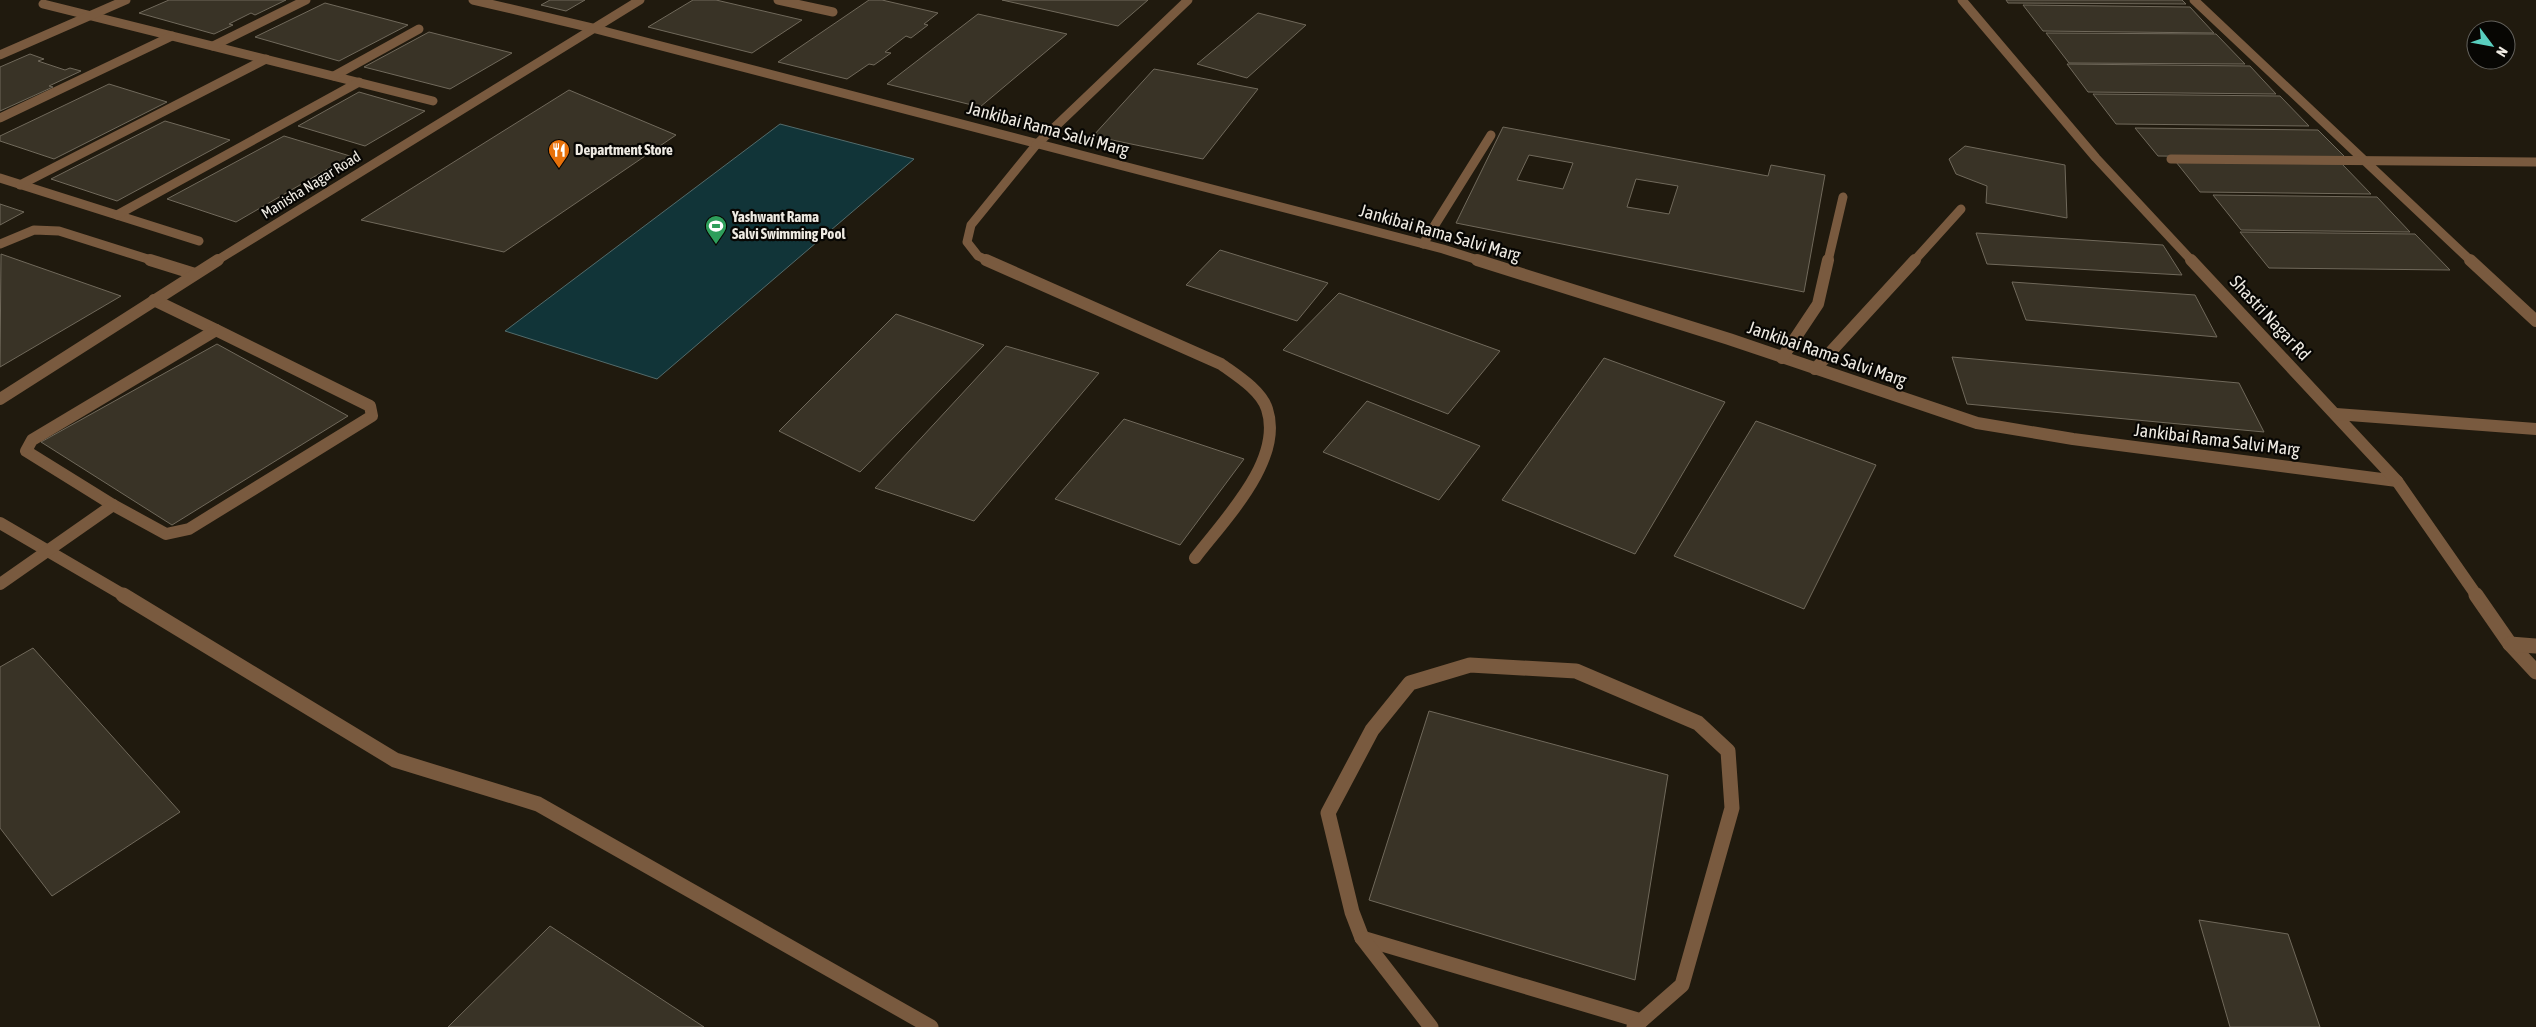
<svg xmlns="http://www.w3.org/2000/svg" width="2536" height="1027" font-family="'Asap Condensed',sans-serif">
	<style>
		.water { fill: #113438; stroke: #536b6b }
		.building { fill: #393326; stroke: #70695b; fill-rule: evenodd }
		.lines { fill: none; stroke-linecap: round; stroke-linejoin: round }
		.service-far1 { stroke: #795a3f; stroke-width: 9 }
		.service { stroke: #795a3f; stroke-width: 12 }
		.minor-far2 { stroke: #795a3f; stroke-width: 9 }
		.minor-far1 { stroke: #795a3f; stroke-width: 12 }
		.minor { stroke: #795a3f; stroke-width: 15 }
		.labels { text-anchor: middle; stroke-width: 4.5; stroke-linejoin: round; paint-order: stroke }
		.far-poi-label { font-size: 15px; font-weight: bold; fill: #eeeae2; stroke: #070603; text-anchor: start }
		.far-street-label { font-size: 15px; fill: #eeeae2; stroke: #070603 }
		.street-label { font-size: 18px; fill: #eeeae2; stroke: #070603 }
	</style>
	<rect width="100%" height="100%" fill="#201a0e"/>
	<polygon class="water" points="780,124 914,159 657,379 505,331"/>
	<g class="building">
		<polygon points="169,0 286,0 255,15 251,13 229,24 233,25 214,34 139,13"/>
		<polygon points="550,0 585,0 566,11 541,5"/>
		<polygon points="693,0 716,0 802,20 752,53 648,27"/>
		<polygon points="869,0 882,0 938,13 924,24 928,25 911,38 906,36 885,52 891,53 874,65 869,64 847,79 778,62"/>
		<polygon points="1002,0 1148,0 1118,26"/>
		<polygon points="2006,0 2182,0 2186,4 2008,3"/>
		<polygon points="325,3 408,25 339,61 255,37"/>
		<polygon points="2023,5 2190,7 2214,33 2043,31"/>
		<polygon points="1258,13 1306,25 1247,78 1197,64"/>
		<polygon points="978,14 1067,34 980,107 887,84"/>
		<polygon points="429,32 512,53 450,89 364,67"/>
		<polygon points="2046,33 2216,34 2245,64 2069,63"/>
		<polygon points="30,54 44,59 38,61 65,70 70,68 81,71 49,86 53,87 0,111 0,67"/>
		<polygon points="2067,64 2250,66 2276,94 2088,92"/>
		<polygon points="1154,69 1258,89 1203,159 1093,136"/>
		<polygon points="109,84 167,102 54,159 0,141 0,136"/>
		<polygon points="569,90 676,135 504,252 361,220"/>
		<polygon points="359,92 425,111 365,146 298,126"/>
		<polygon points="2093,94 2280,96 2309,126 2116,124"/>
		<polygon points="165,121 230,140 117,201 51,179"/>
		<path d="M1503 127 1768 176 1771 165 1825 175 1804 292 1456 223ZM1529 155 1573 163 1563 189 1517 180ZM1636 179 1678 186 1669 214 1627 207Z"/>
		<polygon points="2135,128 2318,130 2346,158 2158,156"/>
		<polygon points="284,136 350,156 236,222 167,199"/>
		<polygon points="1965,146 2065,165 2067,218 1986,203 1987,186 1956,174 1949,159"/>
		<polygon points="2176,162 2342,164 2371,194 2200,192"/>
		<polygon points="2213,195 2377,197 2410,232 2241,230"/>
		<polygon points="0,204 24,212 0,225"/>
		<polygon points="2240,232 2415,234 2450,270 2269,268"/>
		<polygon points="1976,233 2163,245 2182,275 1987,264"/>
		<polygon points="1220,250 1328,283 1297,321 1186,285"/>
		<polygon points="1,254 121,296 0,367"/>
		<polygon points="2012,282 2195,295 2217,337 2026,320"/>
		<polygon points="1339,293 1500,351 1448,414 1283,350"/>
		<polygon points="896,314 984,345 860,472 779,431"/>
		<polygon points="217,344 348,416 172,525 41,442"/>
		<polygon points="1006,346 1099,373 974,521 875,488"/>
		<polygon points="1952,357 2239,383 2264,432 1967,404"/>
		<polygon points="1604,358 1725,402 1635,554 1502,500"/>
		<polygon points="1367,401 1480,446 1439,500 1323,452"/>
		<polygon points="1124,419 1244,459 1180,545 1055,499"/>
		<polygon points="1756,421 1876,465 1804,609 1674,556"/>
		<polygon points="33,648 180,812 52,896 0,828 0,667"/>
		<polygon points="1429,711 1668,775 1635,980 1369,900"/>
		<polygon points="2199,920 2288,934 2320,1027 2230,1027"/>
		<polygon points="550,926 704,1027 448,1027"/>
	</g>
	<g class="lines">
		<polyline class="service-far1" points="989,261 978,256 967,242 971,225 1036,145"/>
		<path class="service" d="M986 260 1221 364C1236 375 1261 390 1267 409 1284 460 1224 520 1195 558"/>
		<g class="minor-far2">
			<polyline points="473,0 592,28 1443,249 1481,261"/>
			<polyline points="778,0 833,12"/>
			<polyline points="1962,0 2096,158 2192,261"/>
			<polyline points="2194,0 2471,261"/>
			<polyline points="43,4 433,101"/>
			<polyline points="213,46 306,0"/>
			<polyline points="0,55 126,0"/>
			<polyline points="334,76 419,29"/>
			<polyline points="0,118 172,36"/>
			<polyline points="1036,145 1188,0"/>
			<polyline points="2171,159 2536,162"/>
			<polyline points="0,178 199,241"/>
			<polyline points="20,185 266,59"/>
			<polyline points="117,215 359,82"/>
			<polyline points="0,244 34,230 59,231 154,261"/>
			<polyline points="1423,244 1491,135"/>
			<polyline points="216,261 640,0"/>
			<polyline points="1828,261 1843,197"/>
			<polyline points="1914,261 1961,209"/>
		</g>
		<g class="minor-far1">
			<polyline points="150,260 195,274"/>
			<polyline points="1477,260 1729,339 1977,423 2073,439 2397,481"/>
			<polyline points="2191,260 2397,481 2477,596"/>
			<polyline points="2470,260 2536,321"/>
			<polyline points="154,300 216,330"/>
			<polygon points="216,330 370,406 372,416 189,529 166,534 113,505 26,451 32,440"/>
			<polyline points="1782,358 1818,304 1828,260"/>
			<polyline points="1815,369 1915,260"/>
			<polyline points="0,399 218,260"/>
			<polyline points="2336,414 2536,429"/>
			<polyline points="0,523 125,596"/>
			<polyline points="0,584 113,505"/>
		</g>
		<g class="minor">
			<polyline points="123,595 395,760 538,804 931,1027"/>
			<polyline points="2476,595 2510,644 2536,672"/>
			<polyline points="2510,644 2536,646"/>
			<polyline points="1362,938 1641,1021"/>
			<polyline points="1431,1027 1362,938 1352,912 1328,813 1372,730 1410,683 1470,665 1576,671 1698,723 1728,751 1732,808 1682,985 1634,1027"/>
		</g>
	</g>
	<defs>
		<g id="restaurant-pin" transform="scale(1.125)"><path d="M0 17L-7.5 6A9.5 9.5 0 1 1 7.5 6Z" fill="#e8710a" stroke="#070603"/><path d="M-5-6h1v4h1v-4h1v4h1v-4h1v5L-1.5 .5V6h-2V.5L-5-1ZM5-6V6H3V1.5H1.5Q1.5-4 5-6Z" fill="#fff"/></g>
		<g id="stadium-pin" transform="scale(1.125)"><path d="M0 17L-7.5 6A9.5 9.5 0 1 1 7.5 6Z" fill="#2e9e5b" stroke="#070603"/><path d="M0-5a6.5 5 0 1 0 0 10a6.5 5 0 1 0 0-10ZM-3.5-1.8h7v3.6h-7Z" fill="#fff"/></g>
	</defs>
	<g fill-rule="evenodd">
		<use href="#restaurant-pin" x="559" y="150"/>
		<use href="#stadium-pin" x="716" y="226"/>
	</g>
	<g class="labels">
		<g class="far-poi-label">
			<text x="575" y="155">Department Store</text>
			<text x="732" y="222">Yashwant Rama<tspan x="732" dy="17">Salvi Swimming Pool</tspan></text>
		</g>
		<g class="far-street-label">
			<text transform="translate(311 185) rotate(-32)" y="5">Manisha Nagar Road</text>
		</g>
		<g class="street-label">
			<text transform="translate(1048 129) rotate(15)" y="6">Jankibai Rama Salvi Marg</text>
			<text transform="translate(1440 233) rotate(16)" y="6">Jankibai Rama Salvi Marg</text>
			<text transform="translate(2270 318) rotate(47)" y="6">Shastri Nagar Rd</text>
			<text transform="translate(1827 354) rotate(19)" y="6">Jankibai Rama Salvi Marg</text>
			<text transform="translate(2217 440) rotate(7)" y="6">Jankibai Rama Salvi Marg</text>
		</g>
	</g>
	<g transform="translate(2491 45) rotate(122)"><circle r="24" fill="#070603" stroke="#63615c"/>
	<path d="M0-4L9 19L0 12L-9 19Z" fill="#59cebf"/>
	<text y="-8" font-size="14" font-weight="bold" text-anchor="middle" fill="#eeeae2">N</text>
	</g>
</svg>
